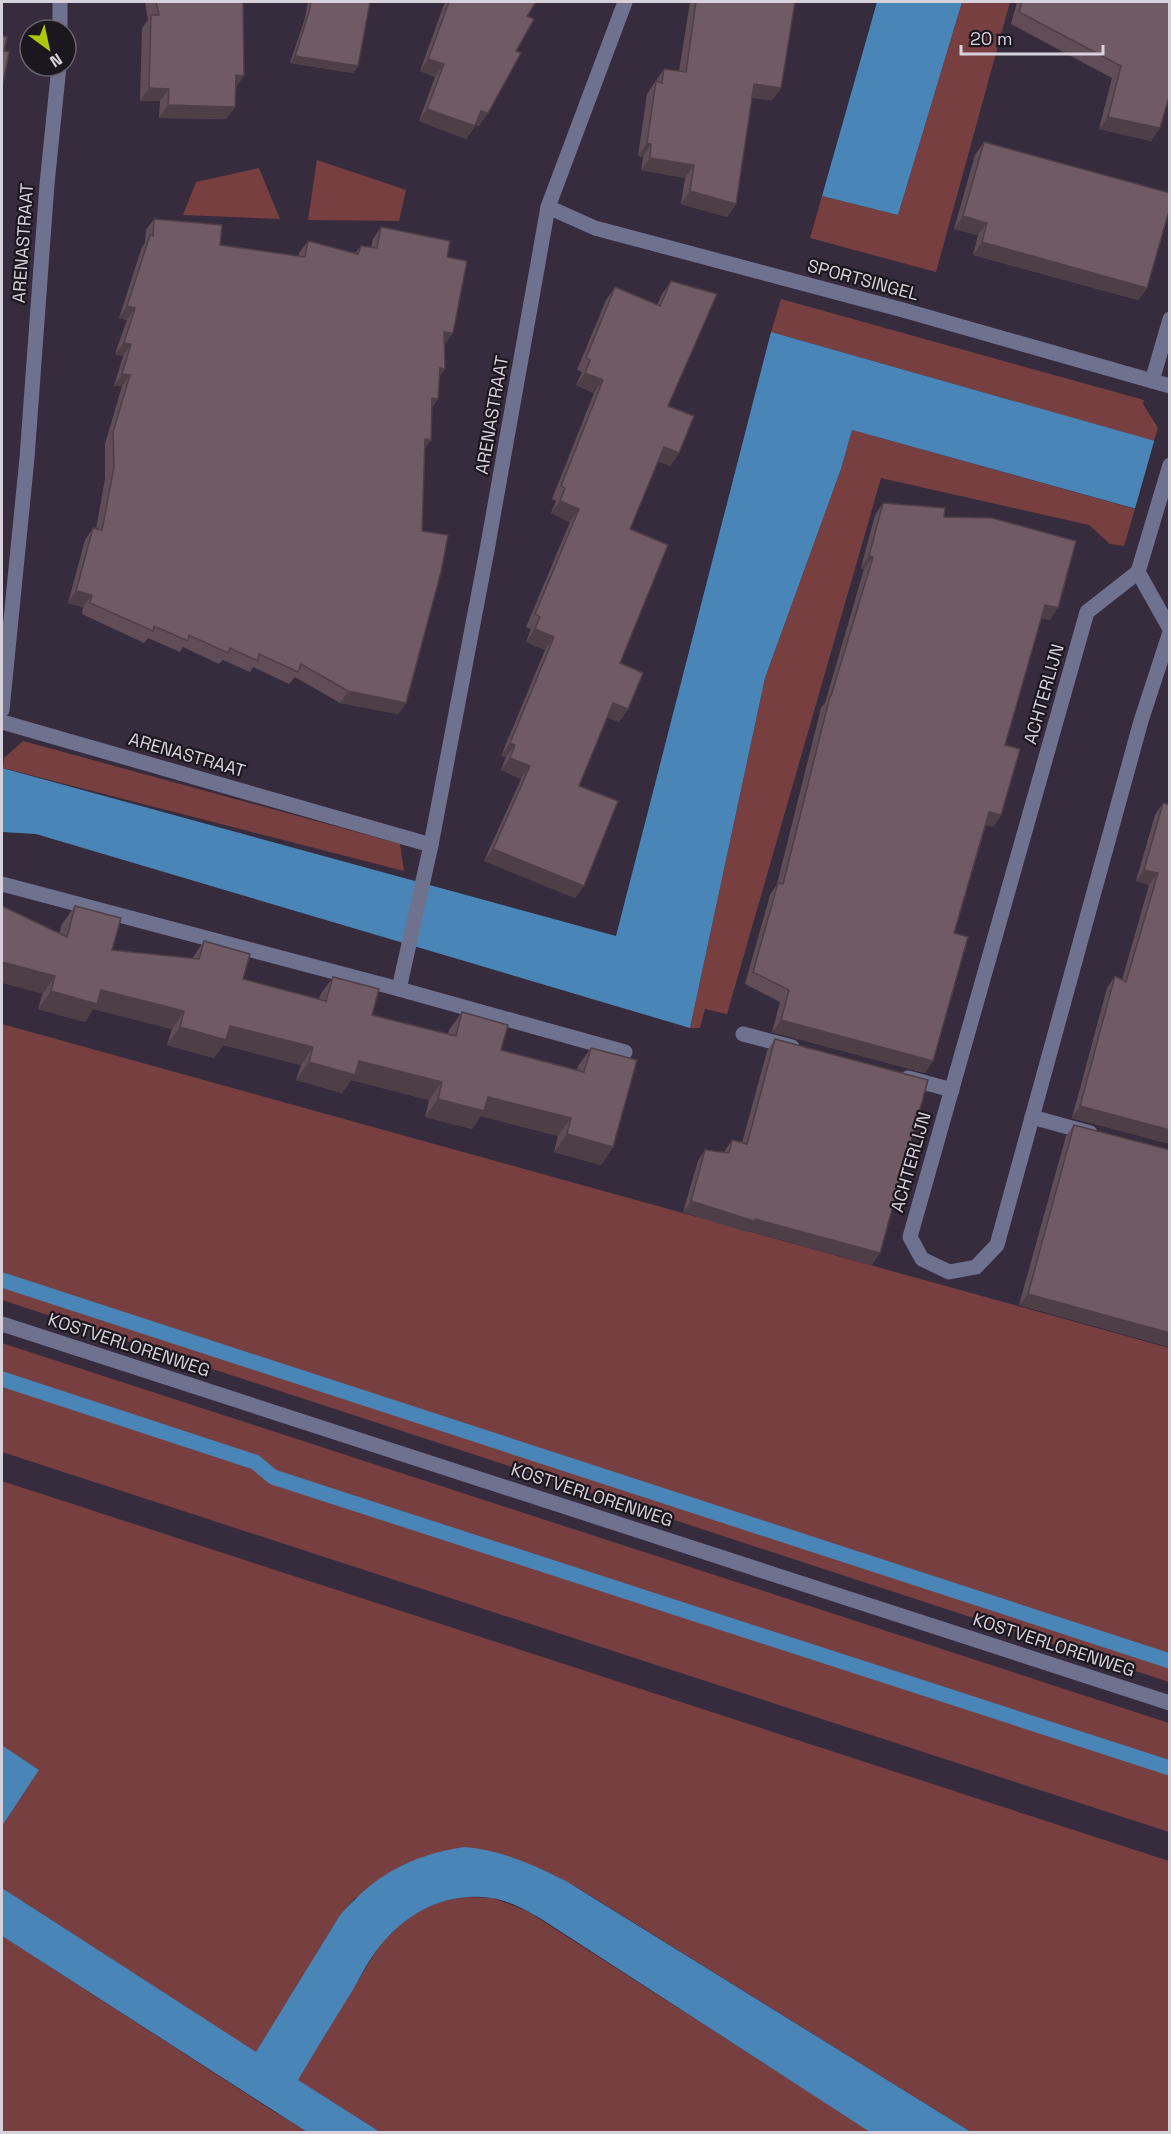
<svg xmlns="http://www.w3.org/2000/svg" width="1171" height="2134" font-family="'Space Grotesk',sans-serif">
	<style>
		.green { fill: #783f41 }
		.water { fill: #4a85b8 }
		.pier { fill: #372c3d }
		.lines { fill: none; stroke-linecap: round; stroke-linejoin: round }
		.stream { stroke: #4a85b8; stroke-width: 15 }
		.minor { stroke: #6f728f; stroke-width: 15 }
		.wall { fill: #604d57 }
		.shaded-wall { fill: #4e3f47 }
		.building { fill: #705a65; stroke: #4e3f47; stroke-width: 1.5 }
		.labels { text-anchor: middle; stroke-width: 4.5; stroke-linejoin: round; paint-order: stroke }
		.street-label { font-size: 18px; fill: #d7d1dc; stroke: #1c171f }
	</style>
	<rect width="100%" height="100%" fill="#372c3d"/>
	<g class="green">
		<polygon points="962,2 1010,2 936,272 810,238 822,196 898,215"/>
		<polygon points="317,160 406,190 399,221 308,220"/>
		<polygon points="259,168 280,219 183,215 196,182"/>
		<polygon points="781,299 1144,400 1143,404 1158,428 1154,441 771,332"/>
		<polygon points="852,430 1135,509 1124,546 1110,544 1089,525 881,478 727,1014 705,1009 700,1028 690,1028 765,678 841,469"/>
		<polygon points="23,741 400,844 404,871 3,768 4,758"/>
		<polygon points="2,1024 1169,1348 1169,1682 2,1300"/>
		<polygon points="2,1343 1169,1723 1169,1832 2,1452"/>
		<polygon points="2,1481 1169,1861 1169,2132 971,2132 583,1891 550,1873 355,1898 340,1915 256,2053 2,1888 2,1826 39,1770 3,1747 2,1750"/>
		<path d="M467 1897 493 1898 527 1911 871 2132H380L297 2080 378 1948C404 1918 426 1901 467 1897Z"/>
		<polygon points="2,1936 276,2113 307,2132 2,2132"/>
	</g>
	<g class="water">
		<polygon points="877,2 962,2 898,215 822,196"/>
		<polygon points="771,332 1169,445 1169,518 852,430 841,469 765,678 690,1028 36,834 2,832 2,768 616,936"/>
		<polygon points="3,1746 39,1770 2,1826 2,1750"/>
		<path d="M464 1847C501 1850 533 1864 566 1881L971 2132H870L546 1922C530 1912 511 1901 492 1898 447 1891 407 1912 380 1946 368 1960 360 1978 351 1993 333 2022 315 2051 298 2080L380 2132H307L2 1936V1888L256 2052 340 1915C377 1874 409 1856 464 1847Z"/>
	</g>
	<polygon class="pier" points="1155,438 1170,442 1170,521 1134,512"/>
	<g class="lines">
		<g class="stream">
			<polyline points="2,1280 1170,1661"/>
			<polyline points="2,1379 255,1462 273,1477 1170,1768"/>
		</g>
		<g class="minor">
			<polyline points="60,30 60,2"/>
			<polyline points="548,207 595,228 903,310 1170,386"/>
			<polyline points="1152,381 1170,319"/>
			<polyline points="1138,572 1170,465"/>
			<polyline points="1170,629 1138,572 1087,612 910,1237 922,1259 949,1272 976,1267 997,1245 1141,721 1170,632"/>
			<polyline points="2,710 27,458 47,184 59,66"/>
			<polyline points="2,722 431,845"/>
			<polyline points="2,884 399,989 625,1052"/>
			<polyline points="399,989 431,845 487,550 548,207 625,2"/>
			<polyline points="743,1034 792,1047"/>
			<polyline points="908,1078 952,1090"/>
			<polyline points="1032,1117 1090,1133"/>
			<polyline points="2,1324 1170,1703"/>
		</g>
	</g>
	<g class="wall">
		<polygon points="145,2 243,2 236,88 235,107 226,119 159,118 160,101 140,101 142,28 148,20"/>
		<polygon points="308,2 370,2 358,66 353,73 290,63 305,18"/>
		<polygon points="445,2 536,2 527,16 516,51 479,126 476,125 466,139 419,121 435,77 420,71"/>
		<polygon points="690,2 797,2 794,3 781,88 772,100 752,98 736,204 727,217 681,204 685,178 641,170 643,157 638,156 647,94 664,69 679,71"/>
		<polygon points="1017,2 1170,2 1160,128 1151,141 1099,129 1112,78 1011,24"/>
		<polygon points="984,142 1147,288 1138,300 973,255 978,235 954,229 975,155"/>
		<polygon points="154,219 220,245 299,256 299,253 308,241 355,253 361,246 371,247 373,239 381,227 447,257 453,333 444,345 445,369 439,377 438,399 432,407 425,448 406,703 398,714 340,703 295,677 289,684 253,667 250,672 223,660 219,664 183,647 180,652 148,638 144,643 82,614 83,607 68,603 85,540 93,528 96,529 105,479 105,444 122,386 114,386 123,356 115,354 127,320 119,318 142,247 145,243 146,230"/>
		<polygon points="671,281 668,406 679,453 670,466 658,461 630,529 620,663 628,709 619,722 607,717 579,786 584,886 575,898 484,861 521,779 501,770 506,757 501,756 545,650 526,642 531,629 526,627 570,522 551,513 556,501 552,499 594,393 576,385 582,372 577,370 606,300 615,287 657,305 662,294"/>
		<polygon points="883,503 944,517 1050,620 1041,618 1005,745 1001,815 993,827 986,825 954,933 925,1073 772,1032 780,1002 745,984 770,895 777,884 821,708 825,703 864,569 861,568 875,515"/>
		<polygon points="1163,803 1170,1144 1072,1118 1107,988 1115,976 1122,980 1149,885 1136,881 1155,815"/>
		<polygon points="75,906 112,950 192,959 204,941 243,979 319,999 320,995 333,977 372,1015 448,1034 449,1030 462,1012 501,1050 577,1070 578,1066 591,1048 613,1147 601,1165 554,1152 558,1136 481,1116 472,1129 425,1117 429,1100 351,1080 342,1093 296,1080 301,1065 223,1045 214,1058 167,1045 172,1029 93,1009 85,1022 38,1009 62,924"/>
		<polygon points="775,1039 872,1265 747,1230 746,1232 683,1212 698,1161 705,1150 724,1152 732,1140 742,1143 767,1051"/>
		<polygon points="1074,1125 1170,1150 1170,1347 1019,1305 1066,1136"/>
	</g>
	<g class="shaded-wall">
		<polygon points="295,56 358,66 353,73 290,63"/>
		<polygon points="428,59 444,64 435,77 420,71"/>
		<polygon points="236,75 244,76 235,89"/>
		<polygon points="754,84 781,88 772,100 745,97"/>
		<polygon points="149,88 169,89 160,101 140,101"/>
		<polygon points="168,105 235,107 226,119 159,118"/>
		<polygon points="427,109 475,126 466,139 419,121"/>
		<polygon points="481,111 488,113 479,126 472,123"/>
		<polygon points="1108,117 1160,128 1151,141 1099,129"/>
		<polygon points="647,143 651,144 643,157 638,156"/>
		<polygon points="650,158 694,165 685,178 641,170"/>
		<polygon points="690,191 736,204 727,217 681,204"/>
		<polygon points="963,216 987,223 978,235 954,229"/>
		<polygon points="982,242 1147,288 1138,300 973,255"/>
		<polygon points="127,306 135,308 127,320 119,318"/>
		<polygon points="444,332 453,333 444,345"/>
		<polygon points="124,343 131,344 123,356 115,354"/>
		<polygon points="440,368 445,369 437,380"/>
		<polygon points="585,373 603,380 594,393 576,385"/>
		<polygon points="122,374 130,375 122,386 114,386"/>
		<polygon points="432,398 438,399 430,411"/>
		<polygon points="425,439 431,440 423,451"/>
		<polygon points="664,447 679,453 670,466 655,459"/>
		<polygon points="560,501 579,509 570,522 551,513"/>
		<polygon points="869,556 873,557 864,569 861,568"/>
		<polygon points="76,591 92,595 83,607 68,603"/>
		<polygon points="1045,605 1058,608 1050,620 1037,617"/>
		<polygon points="535,629 554,637 545,650 526,642"/>
		<polygon points="348,691 406,703 398,714 340,703"/>
		<polygon points="613,703 628,709 619,722 604,716"/>
		<polygon points="510,743 515,745 506,757 501,756"/>
		<polygon points="510,758 530,766 521,779 501,770"/>
		<polygon points="989,812 1001,815 993,827 981,824"/>
		<polygon points="493,849 584,886 575,898 484,861"/>
		<polygon points="1144,870 1158,873 1149,885 1136,881"/>
		<polygon points="2,962 55,976 43,994 2,983"/>
		<polygon points="101,990 184,1011 172,1029 93,1009 85,1022 38,1009 51,991"/>
		<polygon points="781,1020 933,1061 925,1073 772,1032"/>
		<polygon points="230,1026 313,1047 301,1065 223,1045 214,1058 167,1045 180,1027"/>
		<polygon points="359,1061 442,1082 429,1100 351,1080 342,1093 296,1080 309,1062"/>
		<polygon points="488,1097 571,1118 558,1136 481,1116 472,1129 425,1117 438,1099"/>
		<polygon points="1080,1106 1170,1130 1170,1144 1072,1118"/>
		<polygon points="567,1134 613,1147 601,1165 554,1152"/>
		<polygon points="691,1201 755,1219 880,1253 872,1265 747,1230 746,1232 683,1212"/>
		<polygon points="1028,1294 1170,1333 1170,1347 1019,1305"/>
	</g>
	<g class="building">
		<polygon points="156,2 243,2 244,76 236,75 235,107 168,105 169,89 149,88 151,15 159,15"/>
		<polygon points="311,2 370,2 358,66 295,56 309,12"/>
		<polygon points="449,2 536,2 527,16 534,19 516,51 521,53 488,113 481,111 475,126 427,109 444,64 428,59"/>
		<polygon points="696,2 795,2 781,88 754,84 736,204 690,191 694,165 650,158 651,144 647,143 656,81 662,83 664,69 686,72"/>
		<polygon points="1022,2 1170,2 1170,93 1160,128 1108,117 1121,66 1019,12"/>
		<polygon points="2,36 7,37 4,51 9,52 2,88"/>
		<polygon points="984,142 1170,193 1170,207 1147,288 982,242 987,223 963,216"/>
		<polygon points="154,219 222,225 220,245 305,257 308,241 358,254 361,246 377,248 381,227 450,241 447,257 467,261 453,333 444,332 445,369 440,368 438,399 432,398 431,440 425,439 422,531 448,535 441,572 406,703 348,691 301,664 298,672 259,654 258,661 230,648 228,653 189,635 188,641 154,626 153,631 90,603 92,595 76,591 93,528 102,530 114,467 113,432 130,375 122,374 131,344 124,343 135,308 127,306 150,235 153,236"/>
		<polygon points="671,281 717,294 668,406 694,416 679,453 664,447 630,529 668,545 620,663 643,673 628,709 613,703 579,786 618,801 584,886 493,849 530,766 510,758 515,745 510,743 554,637 535,629 540,617 535,614 579,509 560,501 565,488 561,486 603,380 585,373 590,360 586,358 615,287 660,306"/>
		<polygon points="883,503 945,508 944,517 992,518 1076,541 1058,608 1045,605 1005,745 1020,749 1001,815 989,812 954,933 968,937 933,1061 781,1020 789,990 753,972 778,883 783,884 830,696 831,696 873,557 869,556"/>
		<polygon points="1163,803 1170,805 1170,1130 1080,1106 1115,976 1126,982 1158,873 1144,870"/>
		<polygon points="2,906 67,937 75,906 121,918 112,950 199,959 204,941 250,954 243,979 326,1001 333,977 379,989 372,1015 456,1036 462,1012 508,1025 501,1050 584,1072 591,1048 637,1060 613,1147 567,1134 571,1118 488,1097 484,1111 438,1099 442,1082 359,1061 355,1075 309,1062 313,1047 230,1026 226,1040 180,1027 184,1011 101,990 97,1004 51,991 55,976 2,962"/>
		<polygon points="775,1039 928,1080 880,1253 755,1219 754,1221 691,1201 705,1150 729,1153 732,1140 747,1144"/>
		<polygon points="1074,1125 1170,1150 1170,1333 1028,1294"/>
	</g>
	<g class="labels">
		<g class="street-label">
			<text transform="translate(23 243) rotate(-86)" y="6">ARENASTRAAT</text>
			<text transform="translate(863 280) rotate(15)" y="6">SPORTSINGEL</text>
			<text transform="translate(492 415) rotate(-80)" y="6">ARENASTRAAT</text>
			<text transform="translate(1044 694) rotate(-74)" y="6">ACHTERLIJN</text>
			<text transform="translate(187 755) rotate(16)" y="6">ARENASTRAAT</text>
			<text transform="translate(911 1162) rotate(-74)" y="6">ACHTERLIJN</text>
			<text transform="translate(129 1345) rotate(18)" y="6">KOSTVERLORENWEG</text>
			<text transform="translate(592 1495) rotate(18)" y="6">KOSTVERLORENWEG</text>
			<text transform="translate(1054 1645) rotate(18)" y="6">KOSTVERLORENWEG</text>
		</g>
	</g>
	<rect width="1171" height="2134" fill="none" stroke="#d7d1dc" stroke-width="6"/>
	<g transform="translate(48 48) rotate(147)"><circle r="28" fill="#1c171f" stroke="#67616b" stroke-width="1.5"/>
	<path d="M0-4.5L10 22L0 15L-10 22Z" fill="#adc60e"/>
	<text y="-9" font-size="16" font-weight="bold" text-anchor="middle" fill="#d7d1dc">N</text>
	</g>
	<path d="M961 45v9h142v-9" fill="none" stroke="#d7d1dc" stroke-width="3"/>
	<text x="970" y="45" font-size="18" fill="#d7d1dc" stroke="#1c171f" stroke-width="4.5" paint-order="stroke">20 m</text>
</svg>
